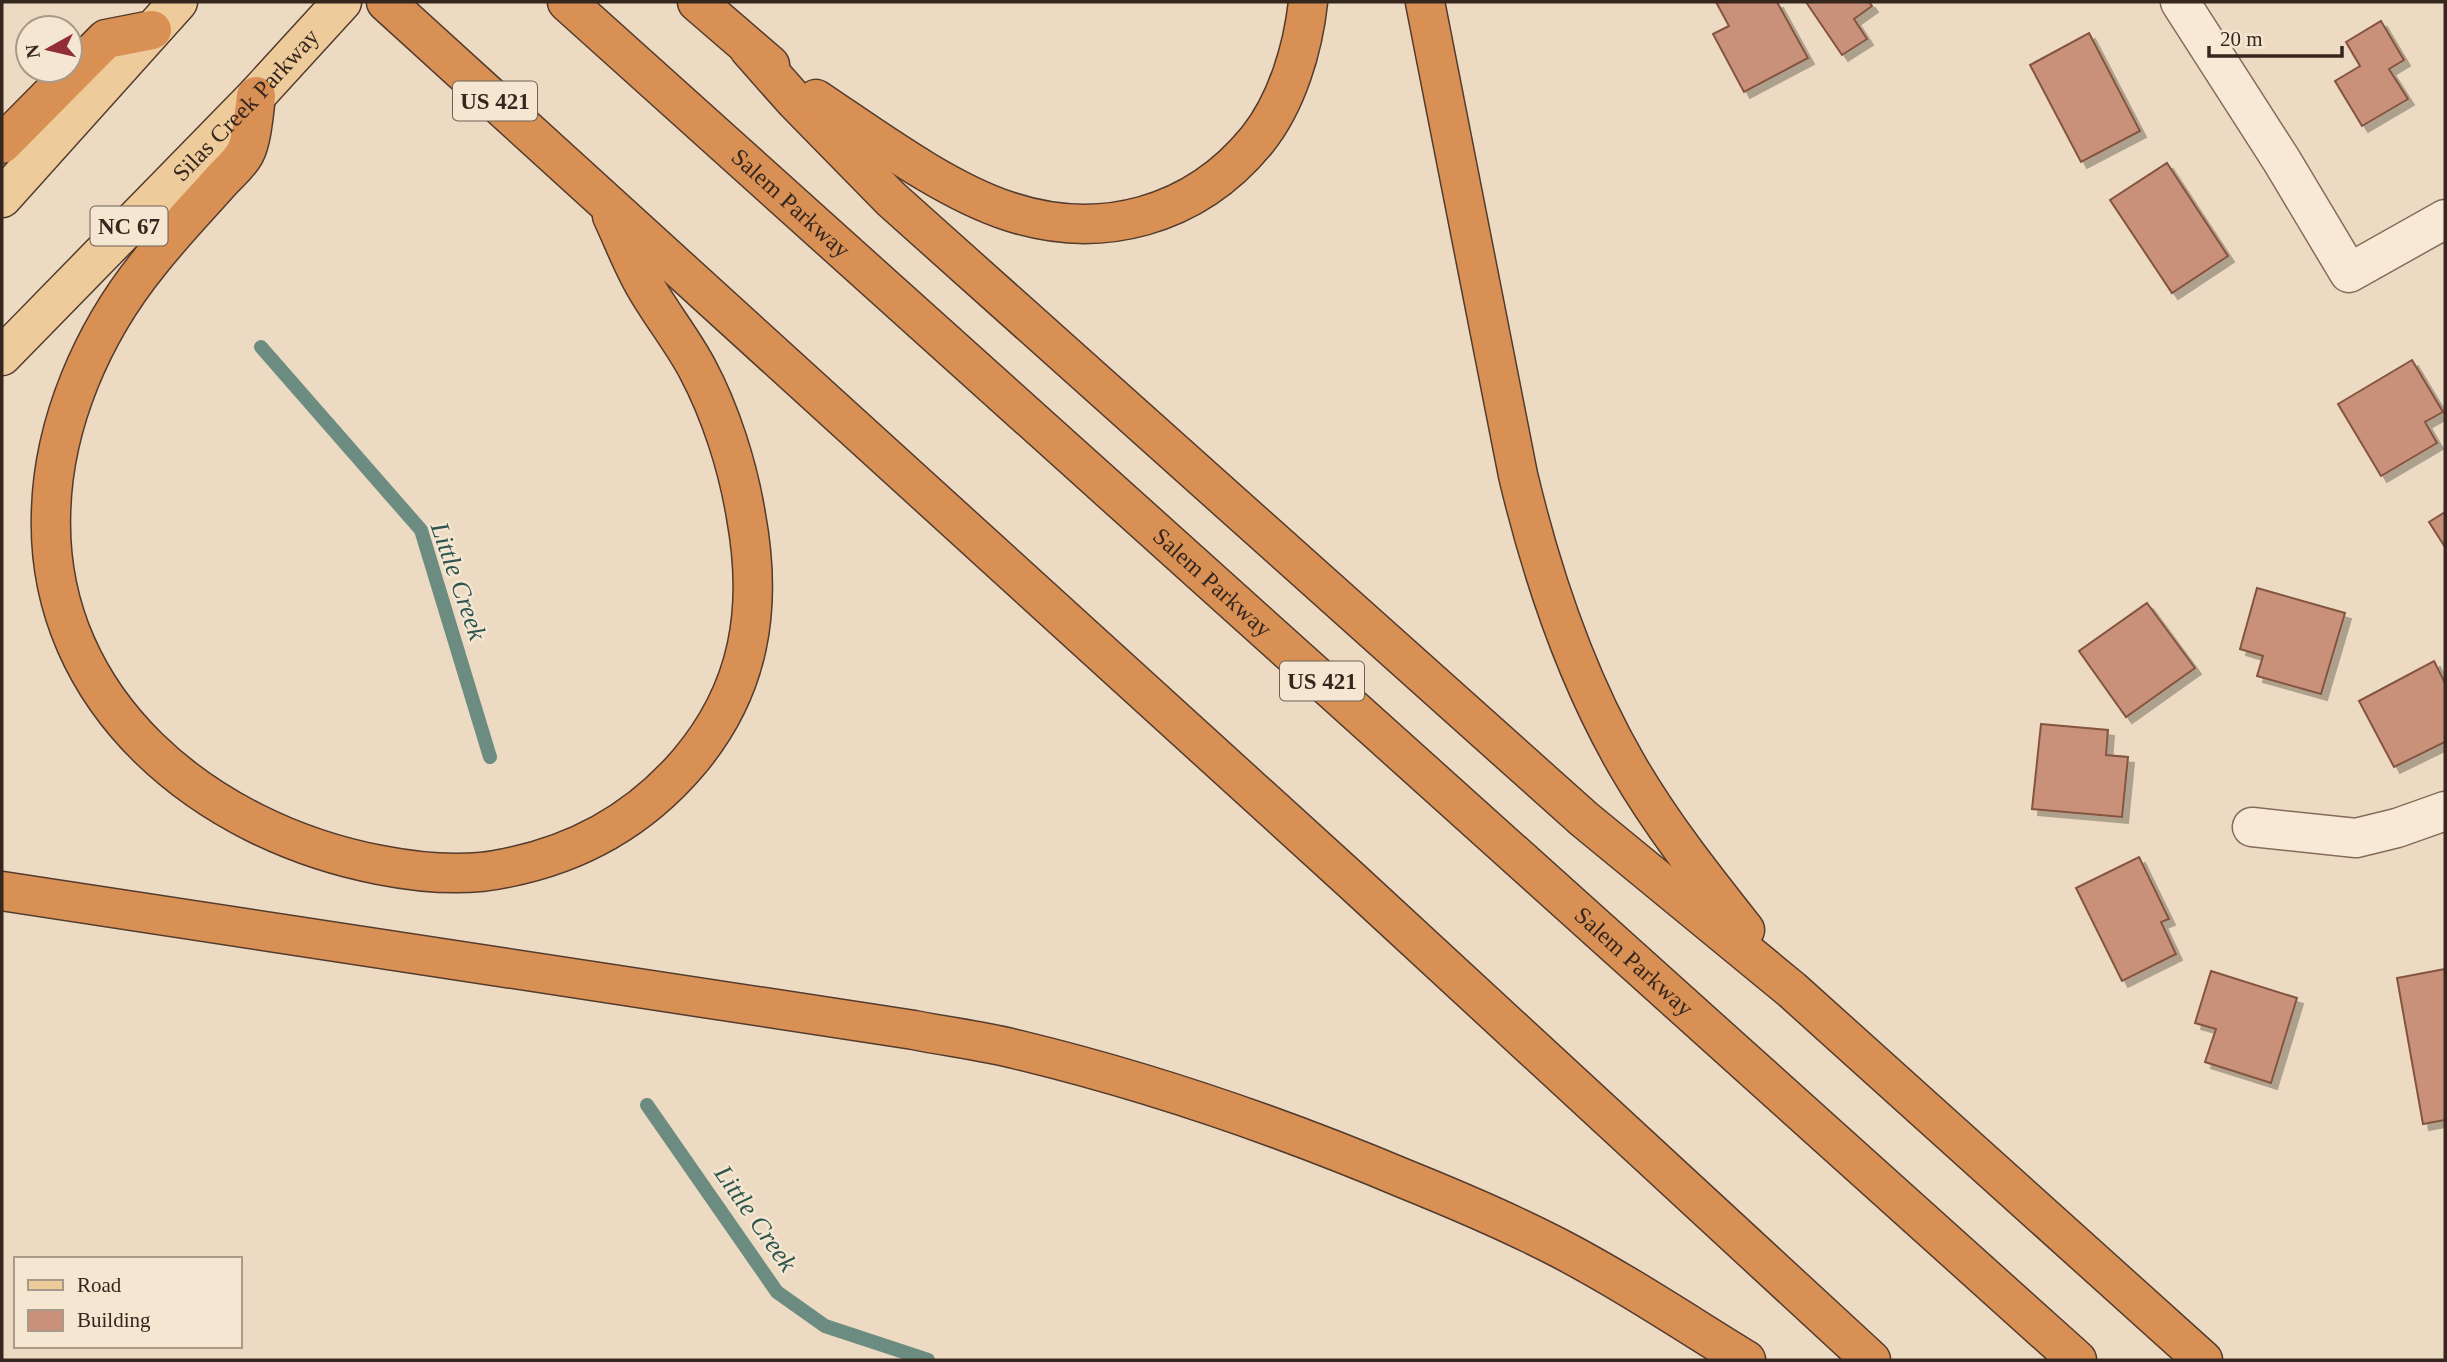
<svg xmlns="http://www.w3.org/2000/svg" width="2447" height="1362" font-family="Georgia,serif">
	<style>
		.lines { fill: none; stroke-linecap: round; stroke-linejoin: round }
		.stream { stroke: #6c8c81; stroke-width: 14 }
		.building { fill: #c99179; stroke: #835441; stroke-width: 2; filter: url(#shadow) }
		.street-casing { stroke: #856c5a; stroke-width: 41 }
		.primary-casing { stroke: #533b2e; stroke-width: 41 }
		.highway-casing { stroke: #533b2e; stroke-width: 41 }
		.street { stroke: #f7e9d5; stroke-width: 38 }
		.primary { stroke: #eecb9b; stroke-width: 38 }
		.highway { stroke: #d99055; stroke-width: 38 }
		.labels { text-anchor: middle; stroke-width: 5; stroke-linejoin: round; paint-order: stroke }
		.shield { fill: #f4e6d1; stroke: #6e6054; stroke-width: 2 }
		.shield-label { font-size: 23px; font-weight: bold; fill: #35261e }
		.street-label { font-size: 24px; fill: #35261e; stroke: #f4e6d1 }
		.water-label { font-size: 26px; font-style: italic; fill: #2d554e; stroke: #f4e6d1 }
	</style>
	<defs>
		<filter id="shadow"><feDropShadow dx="6" dy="6" stdDeviation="0" flood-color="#0004"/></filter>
	</defs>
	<rect width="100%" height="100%" fill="#ecdbc2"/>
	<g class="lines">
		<g class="stream">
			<polyline points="261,347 421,530 490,757"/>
			<polyline points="647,1105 777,1292 825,1326 928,1360"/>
		</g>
	</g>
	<g class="building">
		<polygon points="1716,2 1777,2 1808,58 1744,92 1713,34 1729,26"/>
		<polygon points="1806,2 1869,2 1872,6 1854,19 1867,39 1842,55"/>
		<polygon points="2381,21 2404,60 2389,69 2408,99 2362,126 2335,81 2360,66 2346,42"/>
		<polygon points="2089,33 2140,131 2081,162 2030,65"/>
		<polygon points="2167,163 2228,256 2172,293 2110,200"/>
		<polygon points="2412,360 2443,412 2425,422 2437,443 2381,476 2338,404"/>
		<polygon points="2445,512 2445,547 2429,522"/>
		<polygon points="2257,588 2345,613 2321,694 2257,676 2263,656 2240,649"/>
		<polygon points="2147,603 2195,668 2126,717 2079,651"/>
		<polygon points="2434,661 2445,683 2445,742 2394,767 2359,701"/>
		<polygon points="2041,724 2108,730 2106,755 2128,757 2122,817 2032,809"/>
		<polygon points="2139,857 2169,919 2161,922 2176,954 2122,981 2076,888"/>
		<polygon points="2445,969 2445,1120 2423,1124 2397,978"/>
		<polygon points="2211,971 2297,998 2271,1083 2205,1062 2216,1029 2195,1023"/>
	</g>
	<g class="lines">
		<g class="street-casing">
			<g id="street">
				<polyline points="2180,2 2282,161 2349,273 2445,219"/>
				<polyline points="2252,827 2356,838 2397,828 2445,811"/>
			</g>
		</g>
		<g class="primary-casing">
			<g id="primary">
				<polyline points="2,198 178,2"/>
				<path id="s1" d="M2 356 256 96 342 2"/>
			</g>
		</g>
		<g class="highway-casing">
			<g id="highway">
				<polyline points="386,2 1351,880 1871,1360"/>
				<path id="s2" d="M567 2 2077 1360"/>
				<polyline points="697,2 770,65"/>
				<path d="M1425 2 1518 475C1542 576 1575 675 1627 765 1661 824 1703 877 1745 930"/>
				<polyline points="749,49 795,101 891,199 1584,819 1792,990 2203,1360"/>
				<path d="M256 96C254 111 252 140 245 153 240 163 228 173 220 182 196 209 171 235 149 263 93 332 53 423 51 513 45 703 207 832 380 865 421 873 466 877 506 868 578 854 640 819 688 763 750 690 763 609 746 516 738 467 721 413 697 368 682 340 661 314 645 286 632 264 623 239 612 216"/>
				<path d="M816 99C873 137 944 190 1008 211 1101 242 1195 216 1257 140 1287 103 1303 48 1308 2"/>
				<polyline points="2,144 106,39 152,30"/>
				<path d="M2 891 914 1030C949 1037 984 1041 1019 1050 1151 1082 1279 1126 1405 1179 1457 1200 1509 1222 1559 1248 1624 1282 1684 1322 1746 1360"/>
			</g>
		</g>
		<use href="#street" class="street"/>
		<use href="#primary" class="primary"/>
		<use href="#highway" class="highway"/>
	</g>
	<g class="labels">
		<g class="shield">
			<rect x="453" y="81.5" width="84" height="39" rx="5"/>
			<rect x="90.5" y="206.5" width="77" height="39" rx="5"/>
			<rect x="1280" y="661.5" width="84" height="39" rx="5"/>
		</g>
		<g class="shield-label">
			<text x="495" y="109">US 421</text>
			<text x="129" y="234">NC 67</text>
			<text x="1322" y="689">US 421</text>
		</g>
		<g class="street-label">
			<text dy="8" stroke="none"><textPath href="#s1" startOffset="350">Silas Creek Parkway</textPath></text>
			<text dy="8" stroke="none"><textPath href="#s2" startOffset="301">Salem Parkway</textPath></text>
			<text dy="8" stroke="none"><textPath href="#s2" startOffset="868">Salem Parkway</textPath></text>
			<text dy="8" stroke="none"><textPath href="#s2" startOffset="1435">Salem Parkway</textPath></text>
		</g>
		<g class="water-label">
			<text transform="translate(459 581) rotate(71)" y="9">Little Creek</text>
			<text transform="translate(756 1218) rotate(55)" y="9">Little Creek</text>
		</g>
	</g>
	<rect width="2447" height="1362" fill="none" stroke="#35261e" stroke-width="7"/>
	<rect x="14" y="1257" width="228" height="91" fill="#f4e6d1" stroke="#a89989" stroke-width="2"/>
	<rect x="28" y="1280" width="35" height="10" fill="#eecb9b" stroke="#a89989" stroke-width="2"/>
	<text x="77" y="1292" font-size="21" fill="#35261e">Road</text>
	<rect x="28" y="1310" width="35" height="21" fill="#c99179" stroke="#a89989" stroke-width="2"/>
	<text x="77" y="1327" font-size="21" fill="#35261e">Building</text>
	<g transform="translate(49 49) rotate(262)"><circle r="33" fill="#f4e6d1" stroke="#a89989" stroke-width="2"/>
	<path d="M0-5L12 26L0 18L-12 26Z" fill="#922c39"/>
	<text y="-10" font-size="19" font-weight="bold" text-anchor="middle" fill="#35261e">N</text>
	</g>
	<path d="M2209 46v10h133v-10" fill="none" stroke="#35261e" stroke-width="3.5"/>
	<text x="2220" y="46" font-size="21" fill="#35261e" stroke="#f4e6d1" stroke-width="5" paint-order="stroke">20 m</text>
</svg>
